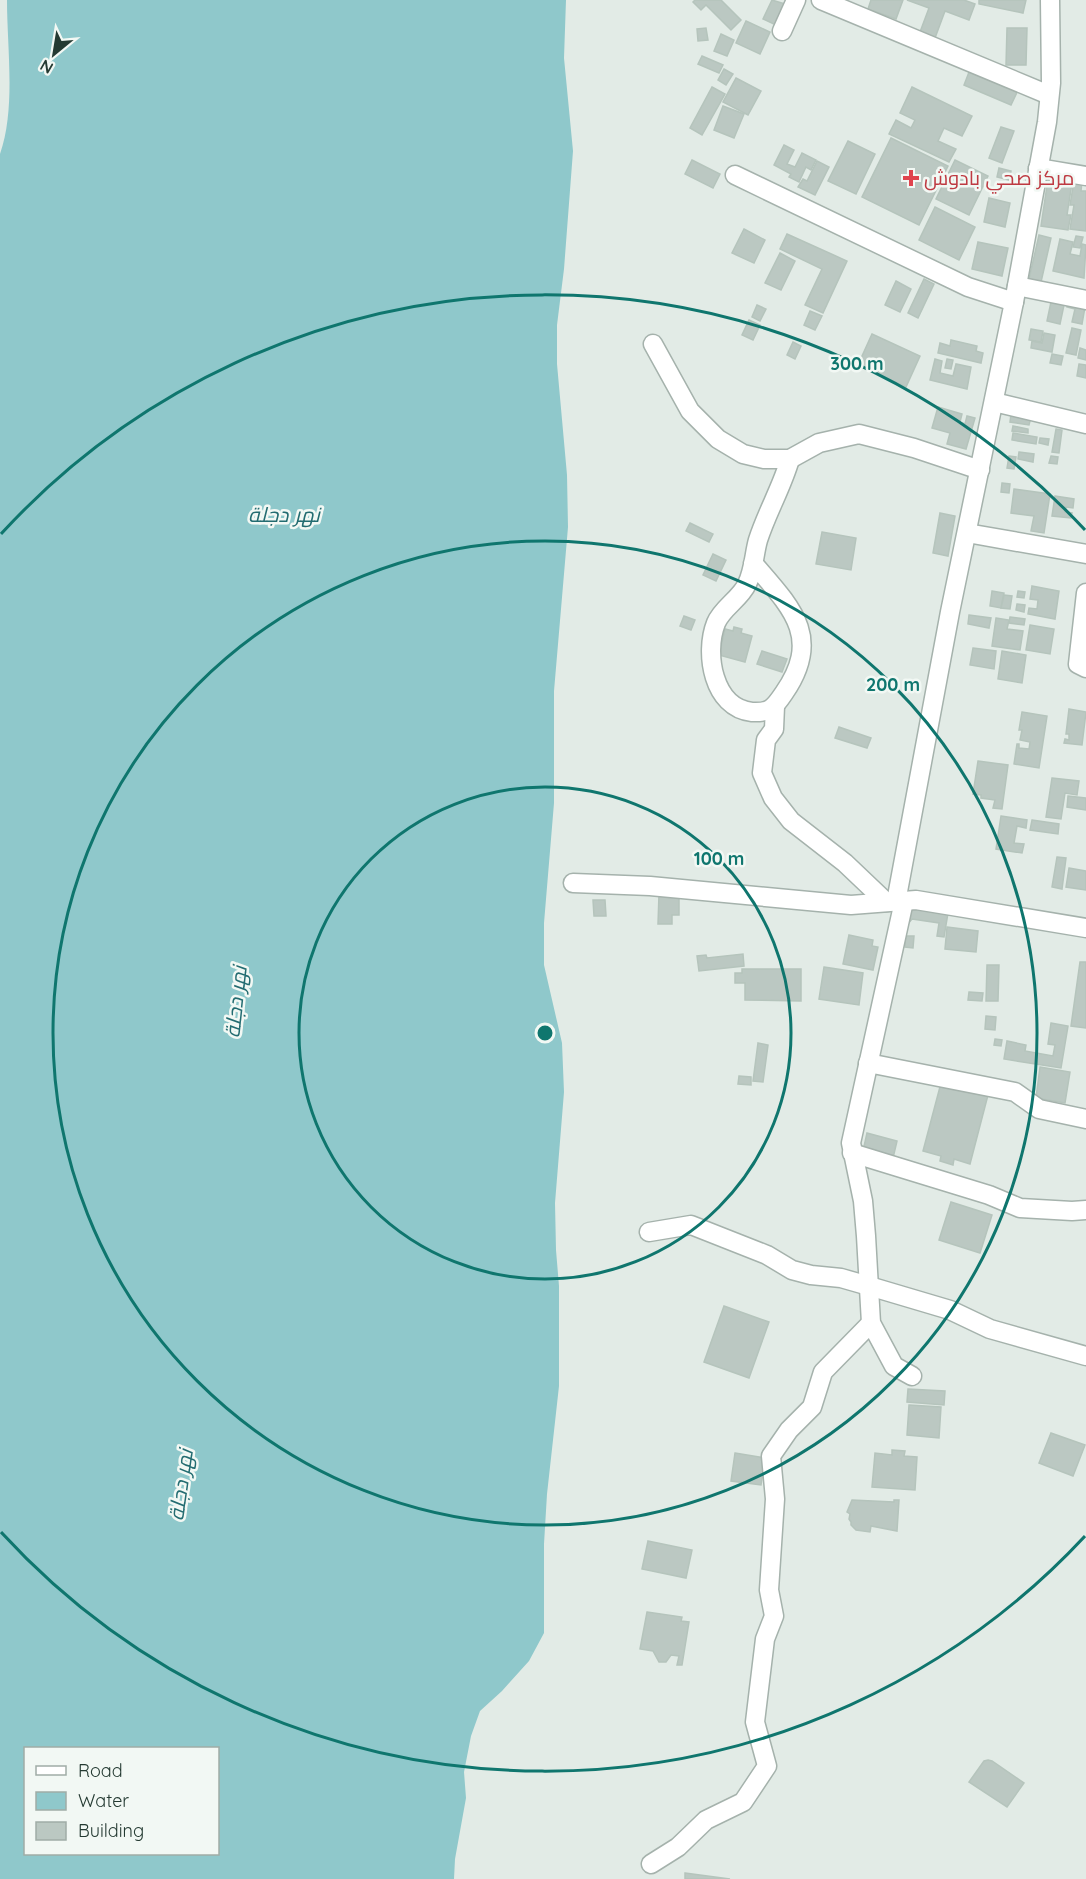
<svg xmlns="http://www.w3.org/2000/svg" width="1086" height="1879" font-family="Quicksand,Cairo,sans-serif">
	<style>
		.water { fill: #8fc8cb; fill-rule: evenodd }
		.building { fill: #bbc8c2; stroke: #b5c4bc; stroke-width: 1.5 }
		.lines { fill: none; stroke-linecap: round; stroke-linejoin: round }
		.minor-casing { stroke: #a5b2ac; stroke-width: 21 }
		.minor { stroke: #fff; stroke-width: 18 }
		.ring { fill: none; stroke: #0f766e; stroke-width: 3 }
		.health-dot { fill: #e0444e; stroke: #f2f8f4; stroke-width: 2 }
		.labels { text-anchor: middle; stroke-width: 5; stroke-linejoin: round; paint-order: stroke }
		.health-label { font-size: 20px; fill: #be3a42; stroke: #f2f8f4; text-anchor: start }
		.water-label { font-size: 21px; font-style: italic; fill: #236c71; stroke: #f2f8f4 }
		.centre { fill: #0f766e; stroke: #f2f8f4; stroke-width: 3 }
		.ring-label { font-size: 18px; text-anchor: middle; font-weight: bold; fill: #0f766e; stroke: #f2f8f4; stroke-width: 5; stroke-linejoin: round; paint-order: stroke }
	</style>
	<rect width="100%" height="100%" fill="#e2ebe6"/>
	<path class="water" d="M7 0H566L564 58 573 151 564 269 557 325V364L567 475 568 527 554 691V803L544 923V965L562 1043 564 1092 555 1203 556 1250 559 1286V1386L547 1494 544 1544V1633L529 1661 502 1691 480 1711 471 1736 464 1772 466 1798 455 1859 454 1879H0V154C16 109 7 48 7 0ZM26 1748H218V1854H26Z"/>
	<g class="building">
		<polygon points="695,0 721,0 741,20 731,30 706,5 701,10 693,2"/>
		<polygon points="772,0 785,4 776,25 763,19"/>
		<polygon points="871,0 903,0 896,19 868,9"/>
		<polygon points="907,0 964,0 975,4 969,20 945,11 935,38 920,32 929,8"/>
		<polygon points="979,0 1026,0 1023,13 979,4"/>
		<polygon points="746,21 770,32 760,54 736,43"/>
		<polygon points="706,28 708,40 698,41 697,29"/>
		<polygon points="1007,28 1027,28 1026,65 1006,65"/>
		<polygon points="721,34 734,40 727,56 714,51"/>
		<polygon points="702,56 723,65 719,73 698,64"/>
		<polygon points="971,67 1019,88 1011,105 964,85"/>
		<polygon points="724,69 733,74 726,85 718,80"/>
		<polygon points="736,78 761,91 748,115 723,102"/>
		<polygon points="712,87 725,94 702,135 690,128"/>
		<polygon points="912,87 972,116 962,136 944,128 938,141 956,149 949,162 889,134 896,120 911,128 915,120 900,113"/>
		<polygon points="723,106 744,114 734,138 714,130"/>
		<polygon points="1001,127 1014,131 1002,163 989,158"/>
		<polygon points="891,138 948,166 919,225 862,197"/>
		<polygon points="848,141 875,154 856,194 828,181"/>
		<polygon points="784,145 794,150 787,164 795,167 802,153 816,160 811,170 806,167 799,182 789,177 791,174 774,165"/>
		<polygon points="692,160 720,174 713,188 685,174"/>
		<polygon points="955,160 988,176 969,215 936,199"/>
		<polygon points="817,161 829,167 815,195 798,187 803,179 807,181"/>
		<polygon points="999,168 1011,171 1009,180 997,177"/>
		<polygon points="1048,179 1072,183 1067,215 1071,215 1068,230 1041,226"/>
		<polygon points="1074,181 1082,182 1081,191 1086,191 1086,231 1070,229 1074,205 1070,205"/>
		<polygon points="989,198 1010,203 1005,227 984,222"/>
		<polygon points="935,207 975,227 959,260 919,240"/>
		<polygon points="744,229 765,240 754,263 732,253"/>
		<polygon points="787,234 847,261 823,313 805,305 822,269 780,249"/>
		<polygon points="1039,235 1051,238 1041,282 1029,279"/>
		<polygon points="1076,236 1083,237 1080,248 1073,247"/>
		<polygon points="1060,239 1073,242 1070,254 1080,256 1082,244 1086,245 1084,278 1053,271"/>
		<polygon points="978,242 1008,248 1002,276 972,269"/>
		<polygon points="780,253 795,261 781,290 765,283"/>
		<polygon points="924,279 934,284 918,318 908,313"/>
		<polygon points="896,281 911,289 900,312 885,305"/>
		<polygon points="1051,302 1064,305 1060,324 1047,321"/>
		<polygon points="1068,303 1085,307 1082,324 1072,322 1075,309 1067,307"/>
		<polygon points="757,305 766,309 760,321 752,317"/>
		<polygon points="810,311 822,316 815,330 804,325"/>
		<polygon points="749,320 760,325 753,340 742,335"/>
		<polygon points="1072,328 1081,330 1076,355 1066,353"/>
		<polygon points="1031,329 1043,331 1041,342 1029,340"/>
		<polygon points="1044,333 1055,335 1052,352 1031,348 1032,341 1042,343"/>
		<polygon points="872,334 920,356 906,387 858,365"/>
		<polygon points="951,340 977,346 976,351 983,353 981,363 938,353 940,343 950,346"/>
		<polygon points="793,342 801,346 795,359 787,355"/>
		<polygon points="1080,348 1086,350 1086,360 1078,358"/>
		<polygon points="1052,354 1063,356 1061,365 1050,363"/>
		<polygon points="935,359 942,361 940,373 953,376 956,364 971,367 967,389 930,380"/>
		<polygon points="947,359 953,360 951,369 945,368"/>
		<polygon points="1079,364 1086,365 1086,378 1077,376"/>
		<polygon points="938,407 962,414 960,422 965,424 967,416 975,418 966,449 947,444 950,433 932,428"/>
		<polygon points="1011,414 1031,417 1029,425 1010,422"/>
		<polygon points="1013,426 1028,429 1028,433 1012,431"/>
		<polygon points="1056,429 1062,430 1059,453 1052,452"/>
		<polygon points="1013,433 1037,437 1036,444 1012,440"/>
		<polygon points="1040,438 1049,439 1048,445 1039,443"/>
		<polygon points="1019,452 1034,454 1033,462 1018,459"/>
		<polygon points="1009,456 1016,457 1014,469 1007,468"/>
		<polygon points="1051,456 1058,457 1057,464 1049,463"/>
		<polygon points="1002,483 1010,484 1009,493 1001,492"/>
		<polygon points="1014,489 1050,494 1044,533 1031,531 1034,516 1011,513"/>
		<polygon points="1055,496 1074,499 1073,508 1066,507 1065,512 1072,513 1071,518 1052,516"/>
		<polygon points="940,513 955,516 948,556 933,553"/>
		<polygon points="690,523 713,534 709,542 686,531"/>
		<polygon points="822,532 856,538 851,570 816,564"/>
		<polygon points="713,554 726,560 716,581 703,575"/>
		<polygon points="1032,586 1059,591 1055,619 1028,614 1029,608 1037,609 1038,600 1030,599"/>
		<polygon points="992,591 1004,593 1001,608 990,606"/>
		<polygon points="1018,591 1025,592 1024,598 1017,597"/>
		<polygon points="1004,595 1012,596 1010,609 1001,608"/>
		<polygon points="1017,604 1025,605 1024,612 1016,610"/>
		<polygon points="969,615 991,618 989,628 968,624"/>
		<polygon points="684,616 695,620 691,630 680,626"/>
		<polygon points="1010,617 1025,619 1024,625 1009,623"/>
		<polygon points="996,618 1009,620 1007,629 1023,631 1020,650 992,646"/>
		<polygon points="1030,625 1054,629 1050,654 1026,650"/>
		<polygon points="734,627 742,629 741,633 752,636 745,662 719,655 725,629 733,631"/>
		<polygon points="973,648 996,651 994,669 970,665"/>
		<polygon points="762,651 787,659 782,672 757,664"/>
		<polygon points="1002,651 1026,655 1022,683 998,679"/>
		<polygon points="1069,709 1086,712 1082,745 1064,743 1065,739 1069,740 1069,734 1066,734"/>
		<polygon points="1022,712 1047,716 1039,768 1014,764 1017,744 1019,744 1019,748 1029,749 1030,742 1020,740 1022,730 1019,730"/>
		<polygon points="839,727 871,738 867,748 835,738"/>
		<polygon points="978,761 1008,765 1002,809 993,808 995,800 981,798 981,795 973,794"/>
		<polygon points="1052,778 1079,781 1077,795 1065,793 1061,819 1046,817"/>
		<polygon points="1068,796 1086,798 1086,810 1067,807"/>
		<polygon points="1001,816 1027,820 1026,828 1017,826 1014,843 1024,844 1022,853 996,849"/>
		<polygon points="1032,820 1059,824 1058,834 1030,830"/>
		<polygon points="1057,857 1066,858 1062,889 1052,887"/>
		<polygon points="1069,868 1086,871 1086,890 1066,887"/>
		<polygon points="679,891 679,915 672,915 672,924 658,924 659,894"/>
		<polygon points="593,900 605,900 606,916 594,916"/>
		<polygon points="910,907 948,913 944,937 937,936 939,923 912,919 907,925"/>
		<polygon points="947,927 978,931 976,952 945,949"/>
		<polygon points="849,935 873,940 872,946 878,947 873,970 843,964"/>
		<polygon points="905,936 914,936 913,948 905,947"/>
		<polygon points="743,954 744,966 699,971 697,956 706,955 707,958"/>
		<polygon points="1080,962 1086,962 1086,1028 1071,1026"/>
		<polygon points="987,965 999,965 998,1001 986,1001"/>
		<polygon points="824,967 863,973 859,1005 819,999"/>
		<polygon points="742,969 801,969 801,1001 745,1000 745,983 735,983 735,973 742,973"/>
		<polygon points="969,992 983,993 982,1001 968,1000"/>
		<polygon points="986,1016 996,1017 995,1030 985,1029"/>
		<polygon points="1051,1023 1068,1026 1061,1068 1004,1059 1007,1041 1026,1045 1025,1051 1053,1056 1055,1045 1048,1044"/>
		<polygon points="995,1039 1002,1040 1001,1046 994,1045"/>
		<polygon points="758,1043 768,1045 763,1082 753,1081"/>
		<polygon points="1040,1067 1070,1072 1065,1103 1036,1098"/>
		<polygon points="739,1076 751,1077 751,1085 738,1084"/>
		<polygon points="941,1083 988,1095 970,1164 954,1159 953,1165 940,1161 941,1156 923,1151"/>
		<polygon points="867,1133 897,1141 893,1158 863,1151"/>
		<polygon points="951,1202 992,1215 980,1253 939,1240"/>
		<polygon points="724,1306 769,1322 749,1378 704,1362"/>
		<polygon points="908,1389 945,1391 944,1405 907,1402"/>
		<polygon points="909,1405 941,1407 939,1438 907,1435"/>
		<polygon points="1051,1433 1085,1445 1073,1476 1039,1463"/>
		<polygon points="892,1450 905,1451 904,1456 917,1457 915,1490 872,1487 875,1453 892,1455"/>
		<polygon points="735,1453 765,1458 761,1485 731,1481"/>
		<polygon points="852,1500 894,1502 894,1500 899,1500 897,1531 871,1526 870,1532 856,1530 851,1525 851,1522 849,1519 850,1514 847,1512"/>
		<polygon points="648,1541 692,1550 686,1578 642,1569"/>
		<polygon points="647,1612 682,1617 681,1621 689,1622 682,1665 677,1665 679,1656 671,1655 666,1662 659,1662 653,1651 640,1649"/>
		<polygon points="988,1760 992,1761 1024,1783 1007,1807 969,1782 984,1761"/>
		<polygon points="685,1873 730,1879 685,1879"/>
	</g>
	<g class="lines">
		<g class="minor-casing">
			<g id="minor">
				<polyline points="821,0 1049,95"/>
				<polyline points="782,31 796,0"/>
				<polyline points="1038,168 1086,176"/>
				<polyline points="735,175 968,287 1014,302"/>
				<polyline points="1017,286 1086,300"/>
				<polyline points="653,344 690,411 718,439 743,454 764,459 790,459 819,443 859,434 914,448 980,470"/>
				<polyline points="994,402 1086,424"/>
				<polyline points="967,533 1086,554"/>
				<path d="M753 563C791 607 823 637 784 693 774 708 770 713 752 712 713 708 704 653 716 623 722 608 740 599 747 584 754 570 754 554 758 540 767 512 782 487 790 459"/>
				<polyline points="1086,593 1078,664 1086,668"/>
				<polyline points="775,706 774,729 766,740 762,773 773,798 791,821 845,863 886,902"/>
				<polyline points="573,883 650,886 851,905 916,900 1086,928"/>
				<polyline points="904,901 851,1143 863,1201 866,1236 871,1323 894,1366 912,1376"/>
				<polyline points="896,902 950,612 1014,302 1047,122 1051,83 1050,0"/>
				<polyline points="868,1063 1015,1092 1039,1109 1086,1119"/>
				<polyline points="852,1153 989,1195 1020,1208 1072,1211 1086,1210"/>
				<polyline points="649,1232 691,1225 767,1255 792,1270 811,1275 841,1278 869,1286 950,1310 990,1329 1086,1356"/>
				<polyline points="651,1864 678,1847 706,1820 743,1802 767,1766 755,1722 765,1639 774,1616 769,1590 775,1499 771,1456 789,1430 812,1407 823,1372 871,1323"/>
			</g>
		</g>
		<use href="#minor" class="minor"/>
	</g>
	<g class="ring">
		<circle cx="545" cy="1033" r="246"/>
		<circle cx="545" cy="1033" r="492"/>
		<path d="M1085 1536A738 738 0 0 1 1 1532M1 534A738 738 0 0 1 1085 530"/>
	</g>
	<path class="health-dot" d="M908 169h6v6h6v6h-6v6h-6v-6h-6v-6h6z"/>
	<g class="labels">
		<g class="health-label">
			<text x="924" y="185">مركز صحي بادوش</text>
		</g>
		<g class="water-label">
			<text x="284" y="522">نهر دجلة</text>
			<text transform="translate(236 1002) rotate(-84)" y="7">نهر دجلة</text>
			<text transform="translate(181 1485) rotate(-82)" y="7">نهر دجلة</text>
		</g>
	</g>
	<circle cx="545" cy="1033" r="9" class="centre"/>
	<g class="ring-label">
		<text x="857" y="370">300 m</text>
		<text x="893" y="691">200 m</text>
		<text x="719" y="865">100 m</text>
	</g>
	<rect x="24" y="1747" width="195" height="108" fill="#f2f8f4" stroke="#a0aca6" stroke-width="1.5"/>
	<rect x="36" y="1766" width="30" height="9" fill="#ffffff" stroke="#a0aca6" stroke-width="1.5"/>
	<text x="78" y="1777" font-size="18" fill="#243a32">Road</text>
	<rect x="36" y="1792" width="30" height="18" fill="#8fc8cb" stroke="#a0aca6" stroke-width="1.5"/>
	<text x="78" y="1807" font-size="18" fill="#243a32">Water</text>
	<rect x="36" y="1822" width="30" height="18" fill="#bbc8c2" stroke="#a0aca6" stroke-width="1.5"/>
	<text x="78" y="1837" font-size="18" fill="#243a32">Building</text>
	<g transform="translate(54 54) rotate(210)" stroke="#f2f8f4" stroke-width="4.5" paint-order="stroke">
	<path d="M0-4.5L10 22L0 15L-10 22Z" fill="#243a32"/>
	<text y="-9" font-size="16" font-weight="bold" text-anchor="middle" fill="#243a32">N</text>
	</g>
</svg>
